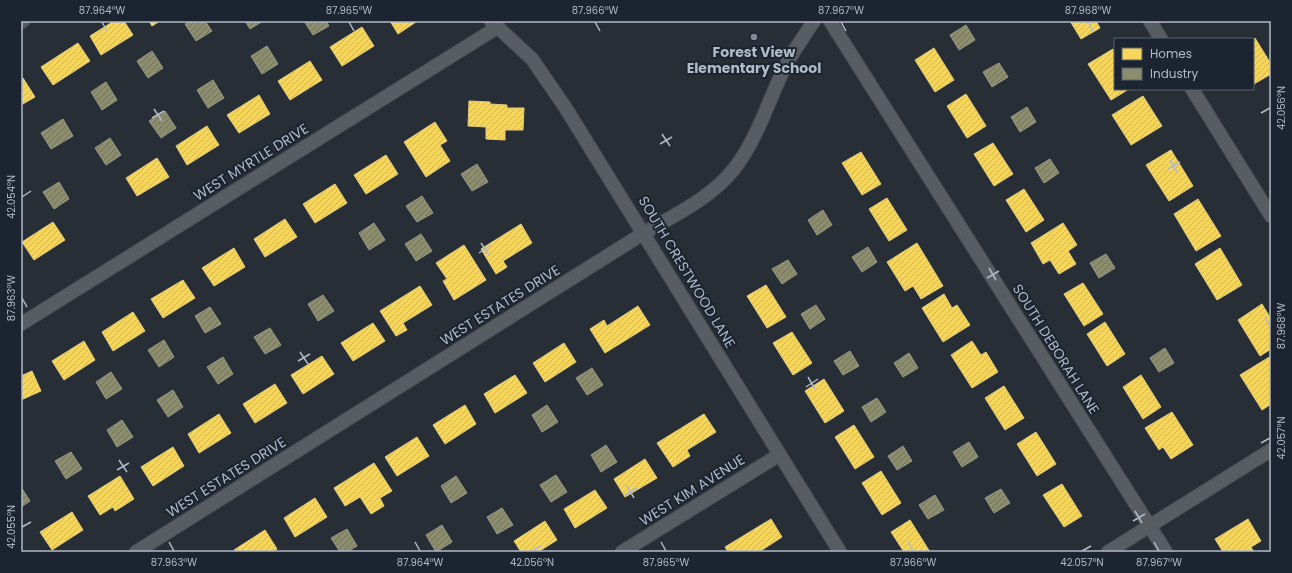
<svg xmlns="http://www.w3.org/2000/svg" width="1292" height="573" font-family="Poppins,sans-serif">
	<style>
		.homes { fill: url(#homes-hatch); stroke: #e1cd7c }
		.industry { fill: url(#industry-hatch); stroke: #979a89 }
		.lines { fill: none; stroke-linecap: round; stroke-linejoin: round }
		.street-casing { stroke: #464a50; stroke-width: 15 }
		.street { stroke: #585c63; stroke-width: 13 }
		.ticks { fill: none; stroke: #b1bac7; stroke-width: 1.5 }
		.poi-dot { fill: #818994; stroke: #1b2430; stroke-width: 1.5 }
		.labels { text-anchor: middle; stroke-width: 4; stroke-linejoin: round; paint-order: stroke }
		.poi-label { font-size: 14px; font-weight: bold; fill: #b1bac7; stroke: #1b2430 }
		.street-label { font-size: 14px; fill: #b1bac7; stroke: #1b2430 }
		.neatline { fill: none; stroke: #b1bac7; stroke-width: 1.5 }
		.ticks-label { font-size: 10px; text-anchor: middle; fill: #b1bac7 }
	</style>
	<defs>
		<pattern id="homes-hatch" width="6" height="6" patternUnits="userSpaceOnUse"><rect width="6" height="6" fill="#f6d55c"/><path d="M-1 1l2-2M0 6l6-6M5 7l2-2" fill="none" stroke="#cfb656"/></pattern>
		<pattern id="industry-hatch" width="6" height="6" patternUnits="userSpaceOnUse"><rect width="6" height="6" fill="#8c8c6e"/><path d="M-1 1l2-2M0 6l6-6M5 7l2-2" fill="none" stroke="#72735f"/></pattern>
	</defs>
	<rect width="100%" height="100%" fill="#282e35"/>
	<g class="homes">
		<polygon points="114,21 124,21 133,35 101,55 90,36"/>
		<polygon points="149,21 160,21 152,26"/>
		<polygon points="390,21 415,21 416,22 398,34"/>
		<polygon points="1070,21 1096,21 1100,28 1081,39"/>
		<polygon points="362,27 374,46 342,66 330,47"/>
		<polygon points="1255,38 1271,64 1271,74 1254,84 1253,40"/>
		<polygon points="78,43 90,61 53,85 41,67"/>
		<polygon points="934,48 954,80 935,92 915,60"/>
		<polygon points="1113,49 1115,52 1115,89 1129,89 1111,100 1088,64"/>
		<polygon points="310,61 322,80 290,100 278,81"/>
		<polygon points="23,78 35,97 21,105 21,79"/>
		<polygon points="966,94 986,126 967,138 947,106"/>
		<polygon points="259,95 270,114 239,133 227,115"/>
		<polygon points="1143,96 1162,126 1131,145 1112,115"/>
		<polygon points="469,101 490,102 490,104 507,105 507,108 524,108 523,130 505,130 505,140 486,139 486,127 468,126"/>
		<polygon points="435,122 447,141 440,145 450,161 426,177 404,142"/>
		<polygon points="207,126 219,145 187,165 176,146"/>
		<polygon points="993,143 1013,174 994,186 974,154"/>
		<polygon points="1171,150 1193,186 1169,201 1146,165"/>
		<polygon points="861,152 881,184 862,195 842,163"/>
		<polygon points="386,155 398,174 366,194 354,175"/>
		<polygon points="157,158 169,177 137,196 126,178"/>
		<polygon points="335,184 347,203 315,223 303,204"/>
		<polygon points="1024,189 1044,220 1026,232 1006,200"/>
		<polygon points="887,198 907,230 889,241 869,209"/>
		<polygon points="1198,199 1221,236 1196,251 1174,214"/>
		<polygon points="285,219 297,237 265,257 254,239"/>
		<polygon points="53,222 65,240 34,260 22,242"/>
		<polygon points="1063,223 1077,245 1068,251 1076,264 1059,274 1050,260 1043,264 1031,243"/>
		<polygon points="521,224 532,243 503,261 507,267 496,274 481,249"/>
		<polygon points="917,243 943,286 921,299 913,286 905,291 887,262"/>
		<polygon points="464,245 486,280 454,300 443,281 447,279 436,263"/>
		<polygon points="234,248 245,267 214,286 202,268"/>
		<polygon points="1220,248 1242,285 1217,300 1195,264"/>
		<polygon points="183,280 195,298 163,318 151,299"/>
		<polygon points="1083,283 1103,314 1084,326 1064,294"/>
		<polygon points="766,285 786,317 767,328 747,296"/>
		<polygon points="420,286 432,305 403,323 407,330 396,336 380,311"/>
		<polygon points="944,294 952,308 957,305 970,325 943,342 922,308"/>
		<polygon points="1262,304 1271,319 1271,349 1260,356 1238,320"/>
		<polygon points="638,306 650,325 605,353 590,329 604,320 607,326"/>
		<polygon points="133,312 145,331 113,351 102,332"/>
		<polygon points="1105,322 1125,354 1107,366 1087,334"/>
		<polygon points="373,323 385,341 353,361 341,343"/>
		<polygon points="792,332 812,363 793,375 773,343"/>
		<polygon points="84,341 95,360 64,380 52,361"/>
		<polygon points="972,341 981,355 986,352 998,372 972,388 951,355"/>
		<polygon points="564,343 576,362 545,382 533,363"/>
		<polygon points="322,356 334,374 303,394 291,375"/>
		<polygon points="1271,356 1271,404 1262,410 1240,375"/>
		<polygon points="32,371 41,391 21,400 21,376"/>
		<polygon points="515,375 527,393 495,413 484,394"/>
		<polygon points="1141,375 1161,407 1143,419 1123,387"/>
		<polygon points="824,379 844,411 825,423 805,391"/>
		<polygon points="275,384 287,403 255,423 243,404"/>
		<polygon points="1004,386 1024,418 1005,430 985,398"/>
		<polygon points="465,405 476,424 445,444 433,425"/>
		<polygon points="1172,412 1193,445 1171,459 1163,447 1159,450 1145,428"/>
		<polygon points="219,414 231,433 199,453 188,434"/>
		<polygon points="704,414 716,432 687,450 690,456 673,467 657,443"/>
		<polygon points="854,425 874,457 855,469 835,437"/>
		<polygon points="1036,432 1056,464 1037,476 1017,444"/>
		<polygon points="417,437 429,456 397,476 385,457"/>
		<polygon points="173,447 184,466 153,486 141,467"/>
		<polygon points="645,459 657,478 625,497 614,479"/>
		<polygon points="374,463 392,491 380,498 384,506 371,514 360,497 345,506 334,488"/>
		<polygon points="881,471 901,503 882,515 862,483"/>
		<polygon points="120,476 134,499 115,511 113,507 100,515 88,496"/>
		<polygon points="1062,484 1082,516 1064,527 1043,495"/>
		<polygon points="595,490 607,508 575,528 564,509"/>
		<polygon points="315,498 327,517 295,537 284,518"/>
		<polygon points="72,512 83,530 52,550 40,532"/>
		<polygon points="771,519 782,537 759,552 728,552 725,547"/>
		<polygon points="1248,519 1261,541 1251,547 1254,552 1223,552 1215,539"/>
		<polygon points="910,520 930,552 904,552 891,532"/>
		<polygon points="545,521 557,540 538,552 521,552 514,541"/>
		<polygon points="265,530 277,549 271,552 235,552 234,550"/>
	</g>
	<g class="industry">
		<polygon points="189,21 205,21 212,31 196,41 185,24"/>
		<polygon points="245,21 263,21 250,29"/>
		<polygon points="304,21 326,21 329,26 313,35"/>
		<polygon points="966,25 975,40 959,50 950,35"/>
		<polygon points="267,46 278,64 262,74 251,56"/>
		<polygon points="152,51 163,68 148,78 137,61"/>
		<polygon points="999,63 1008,77 992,87 983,72"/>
		<polygon points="213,80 224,98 208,108 197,90"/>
		<polygon points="106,82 117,100 102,110 91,92"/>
		<polygon points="1027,107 1036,122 1020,132 1011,117"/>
		<polygon points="165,111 176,128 161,138 149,121"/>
		<polygon points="63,119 73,136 51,149 41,133"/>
		<polygon points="110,138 121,155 106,165 95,148"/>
		<polygon points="1050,159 1059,173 1044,183 1035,168"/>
		<polygon points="477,164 488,182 472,191 461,174"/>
		<polygon points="59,182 69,199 54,209 43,192"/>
		<polygon points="422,196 433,213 417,222 406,206"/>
		<polygon points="823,210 832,225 817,235 808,220"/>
		<polygon points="374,223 385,240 369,250 359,233"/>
		<polygon points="421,234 432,251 416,261 405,244"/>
		<polygon points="868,247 877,262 862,272 852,257"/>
		<polygon points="1106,254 1115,268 1099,278 1090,263"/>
		<polygon points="788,260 797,274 782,284 772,269"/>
		<polygon points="323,295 334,311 318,321 308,304"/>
		<polygon points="816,305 825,319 810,329 801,314"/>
		<polygon points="210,307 221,324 205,333 195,316"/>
		<polygon points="270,328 281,345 265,354 254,337"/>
		<polygon points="164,340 174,357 159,367 148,350"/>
		<polygon points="1165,348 1174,363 1159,372 1150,358"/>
		<polygon points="850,351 859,366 843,375 834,361"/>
		<polygon points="909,353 918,368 903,377 894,363"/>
		<polygon points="223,357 233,374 218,384 207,367"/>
		<polygon points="592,368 603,385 587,395 576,378"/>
		<polygon points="111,372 122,389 106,399 96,382"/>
		<polygon points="173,390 183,407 168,417 157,400"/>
		<polygon points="877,398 886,412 871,422 862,407"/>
		<polygon points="547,405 558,422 542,432 532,415"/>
		<polygon points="122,420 133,437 117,447 107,430"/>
		<polygon points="969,442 978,457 962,467 953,452"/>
		<polygon points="606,445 617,462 601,472 591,455"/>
		<polygon points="903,446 912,461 897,470 888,456"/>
		<polygon points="71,452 82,469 66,479 55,461"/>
		<polygon points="556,475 567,492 551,502 540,485"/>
		<polygon points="456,476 467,493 451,503 441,486"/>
		<polygon points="21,487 30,501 21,507"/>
		<polygon points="1001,489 1010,503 994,513 985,498"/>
		<polygon points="935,495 944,510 928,519 919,505"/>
		<polygon points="502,508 513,525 497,534 487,517"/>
		<polygon points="442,525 452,542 436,552 426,535"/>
		<polygon points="347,529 357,546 347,552 340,552 331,538"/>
	</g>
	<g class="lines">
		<g class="street-casing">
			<g id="street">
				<polyline points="491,21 532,59 565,107 840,552"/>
				<polyline points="830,21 1166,552"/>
				<polyline points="1150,21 1161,39"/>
				<polyline points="21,22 23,21"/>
				<polyline points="1192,89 1271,216"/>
				<polyline points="21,324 498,27"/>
				<path d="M136 552 644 233C676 214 711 198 734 169 756 141 767 105 782 73 790 55 803 38 814 21"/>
				<polyline points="622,552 779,455"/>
				<polyline points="1108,552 1271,450"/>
			</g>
		</g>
		<use href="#street" class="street"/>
	</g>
	<path class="ticks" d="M102 22 107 31M349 22 354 31M595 22 600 31M841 22 846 31M1088 22 1093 31M154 109 162 121M1261 113 1270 108M152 118 164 111M662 134 670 146M660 144 672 137M1170 160 1177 172M1168 169 1180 162M22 197 31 191M481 243 489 255M479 253 491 245M989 268 996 280M987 278 999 271M22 298 27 307M1265 317 1270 326M300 352 308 364M298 361 310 354M808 377 815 389M806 387 818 379M1261 443 1270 438M119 460 127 472M117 470 129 463M627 486 634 498M625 495 637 488M1135 511 1142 523M1133 521 1145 514M22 527 31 522M169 542 174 551M415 542 420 551M661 542 666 551M908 542 913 551M1154 542 1159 551M532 551 541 546M1082 551 1091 546"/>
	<circle class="poi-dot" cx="754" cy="37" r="4"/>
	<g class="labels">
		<g class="poi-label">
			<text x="754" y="57">Forest View<tspan x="754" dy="16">Elementary School</tspan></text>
		</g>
		<g class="street-label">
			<text transform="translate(251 162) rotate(-32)" y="5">WEST MYRTLE DRIVE</text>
			<text transform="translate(687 272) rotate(59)" y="5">SOUTH CRESTWOOD LANE</text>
			<text transform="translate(500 305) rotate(-32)" y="5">WEST ESTATES DRIVE</text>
			<text transform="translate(1056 349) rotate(58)" y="5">SOUTH DEBORAH LANE</text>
			<text transform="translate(226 477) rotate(-32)" y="5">WEST ESTATES DRIVE</text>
			<text transform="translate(692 490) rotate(-32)" y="5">WEST KIM AVENUE</text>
		</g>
	</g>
	<rect width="1292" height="573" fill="none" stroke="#1b2430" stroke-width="44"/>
	<rect x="1114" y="38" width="140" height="52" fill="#1b2430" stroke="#57606c"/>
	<rect x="1122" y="48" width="20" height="12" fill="#f6d55c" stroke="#57606c"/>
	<text x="1150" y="58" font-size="12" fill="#b1bac7">Homes</text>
	<rect x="1122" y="68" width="20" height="12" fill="#8c8c6e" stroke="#57606c"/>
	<text x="1150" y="78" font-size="12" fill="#b1bac7">Industry</text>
	<rect x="22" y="22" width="1248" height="529" class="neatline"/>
	<g class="ticks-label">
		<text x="102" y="14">87.964°W</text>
		<text x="349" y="14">87.965°W</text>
		<text x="595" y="14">87.966°W</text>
		<text x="841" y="14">87.967°W</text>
		<text x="1088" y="14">87.968°W</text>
		<text transform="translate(1281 108) rotate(-90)" y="4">42.056°N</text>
		<text transform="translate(11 197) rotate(-90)" y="4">42.054°N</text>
		<text transform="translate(11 298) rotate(-90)" y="4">87.963°W</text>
		<text transform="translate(1281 326) rotate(-90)" y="4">87.968°W</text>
		<text transform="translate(1281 438) rotate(-90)" y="4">42.057°N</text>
		<text transform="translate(11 527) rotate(-90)" y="4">42.055°N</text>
		<text x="174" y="566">87.963°W</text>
		<text x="420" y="566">87.964°W</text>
		<text x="532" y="566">42.056°N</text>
		<text x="666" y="566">87.965°W</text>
		<text x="913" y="566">87.966°W</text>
		<text x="1082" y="566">42.057°N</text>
		<text x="1159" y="566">87.967°W</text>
	</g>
</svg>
